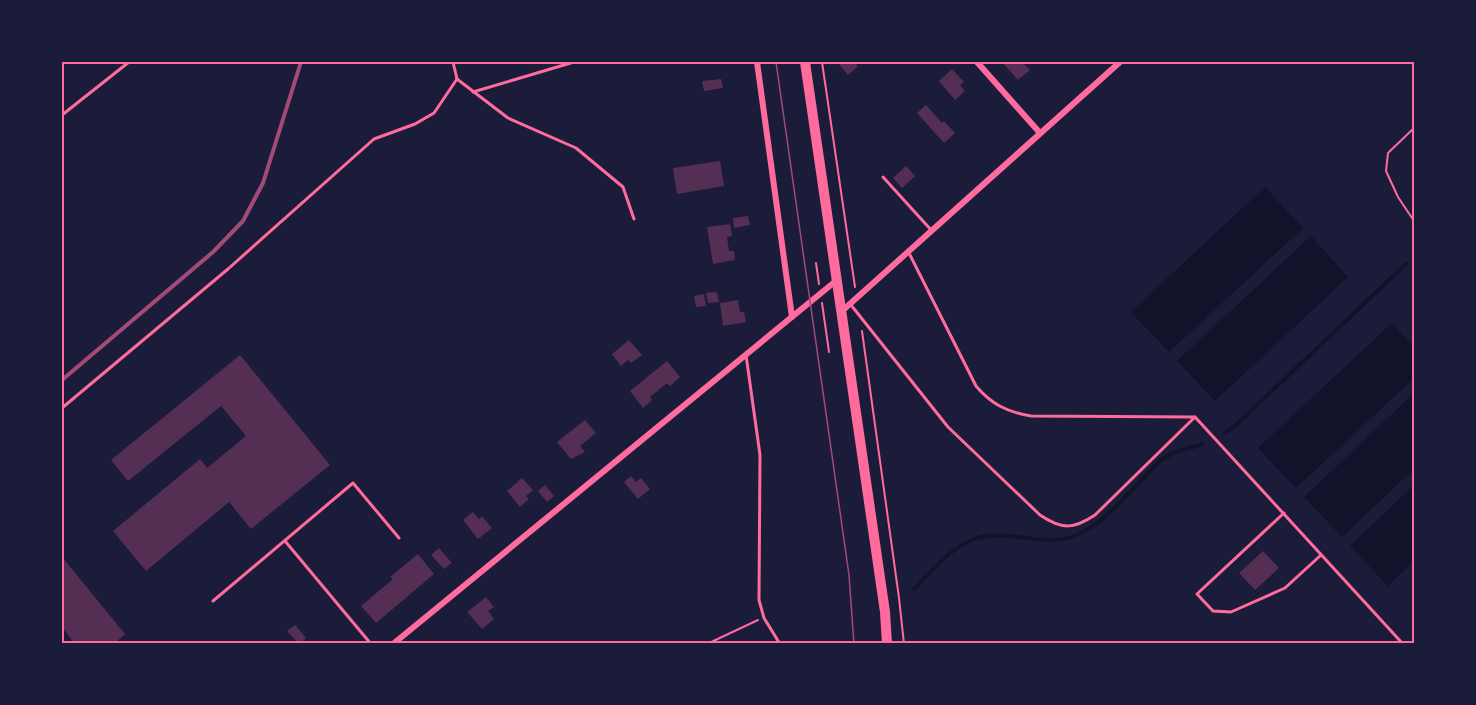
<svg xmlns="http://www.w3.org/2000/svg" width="1476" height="705" font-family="'Golos Text',sans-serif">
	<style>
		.water { fill: #12122b }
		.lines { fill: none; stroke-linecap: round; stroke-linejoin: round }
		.stream { stroke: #12122b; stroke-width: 4 }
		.building { fill: #542f53 }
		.path { stroke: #ff6b9d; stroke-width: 2 }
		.service { stroke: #ff6b9d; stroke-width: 3 }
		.minor { stroke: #ff6b9d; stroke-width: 6 }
		.primary { stroke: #ff6b9d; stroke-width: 10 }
		.tram { stroke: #a44b75; stroke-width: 1.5 }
		.rail { stroke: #a44b75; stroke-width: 4 }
		.neatline { fill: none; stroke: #ff6b9d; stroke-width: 2 }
	</style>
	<rect width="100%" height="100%" fill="#1b1b3a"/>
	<g class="water">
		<polygon points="1265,187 1303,228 1169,352 1131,312"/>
		<polygon points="1311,236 1348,277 1215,401 1177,361"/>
		<polygon points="1392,323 1414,347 1414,378 1296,488 1258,448"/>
		<polygon points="1414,393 1414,469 1342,537 1304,497"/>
		<polygon points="1414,485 1414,561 1388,586 1350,546"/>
	</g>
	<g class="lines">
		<g class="stream">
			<polyline points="1225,433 1237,424 1406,264"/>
			<path d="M914 589C931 572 950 548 974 539 1008 527 1045 550 1079 534 1107 522 1138 482 1161 460L1173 453 1203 444"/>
		</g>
	</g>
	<g class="building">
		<polygon points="837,62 854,62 858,66 848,75"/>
		<polygon points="1002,62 1022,62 1030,70 1018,80"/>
		<polygon points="952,69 964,82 960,85 965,91 955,100 939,81"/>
		<polygon points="721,79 723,88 704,91 702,81"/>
		<polygon points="926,105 942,123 944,121 955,133 944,143 917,113"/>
		<polygon points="720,161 724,186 677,194 673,168"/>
		<polygon points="906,166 915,176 902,188 893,178"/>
		<polygon points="748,216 750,225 734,228 733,218"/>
		<polygon points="730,224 732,236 727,237 729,251 734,251 735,260 713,264 707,227"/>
		<polygon points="717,292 719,302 708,303 706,293"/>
		<polygon points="704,294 706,306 696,307 694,296"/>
		<polygon points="738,300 740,312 744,312 746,322 723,326 720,303"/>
		<polygon points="629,340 642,355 631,363 628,360 621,366 612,354"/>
		<polygon points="240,355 330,465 251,529 229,502 146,571 113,531 200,459 207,468 246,436 221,406 128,481 111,460"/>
		<polygon points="667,361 680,377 670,386 667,383 650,397 652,400 643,408 630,391"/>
		<polygon points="585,420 596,433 580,446 585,452 571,459 557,442"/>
		<polygon points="631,476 636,482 641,478 650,489 638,499 624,482"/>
		<polygon points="522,478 533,490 526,496 529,499 520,507 507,491"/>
		<polygon points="545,485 554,496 547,502 538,491"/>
		<polygon points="473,512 479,519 482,516 492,528 478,539 463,520"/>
		<polygon points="439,548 452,563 444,569 431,555"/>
		<polygon points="1263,551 1279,568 1255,590 1239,573"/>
		<polygon points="418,554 434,574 376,623 361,606 393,579 390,577"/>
		<polygon points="62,557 125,634 114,644 75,644 62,627"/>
		<polygon points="486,597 494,607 488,611 494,619 482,629 467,612"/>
		<polygon points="295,625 306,638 299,644 287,631"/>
	</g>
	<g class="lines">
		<g class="path">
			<polyline points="822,62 855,287"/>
			<polyline points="1414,128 1388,153 1386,171 1398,197 1414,221"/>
			<polyline points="816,263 819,284"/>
			<polyline points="822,303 829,352"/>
			<polyline points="862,331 899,598 904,644"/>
			<polyline points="707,644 758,620"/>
		</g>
		<g class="service">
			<polyline points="453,62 457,79 508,118 576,148 623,187 634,219"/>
			<polyline points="473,92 574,62"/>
			<polyline points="62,115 129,62"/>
			<polyline points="883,177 932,231"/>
			<path d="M909 253 976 386C991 404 1007 412 1031 416L1195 417 1403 644"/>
			<path d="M851 305 948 427 1040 515C1062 530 1074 529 1095 515L1195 417"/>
			<polyline points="746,355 760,455 759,600 764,618 780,644"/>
			<polyline points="62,408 228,269 374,139 415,124 434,113 457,79"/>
			<polyline points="1284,513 1197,594 1213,611 1231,612 1285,588 1321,555"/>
			<polyline points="285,541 371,644"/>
			<polyline points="213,601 353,483 399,538"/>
		</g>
		<g class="minor">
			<polyline points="757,62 792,317"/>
			<polyline points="977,62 1040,133"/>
			<polyline points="842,311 1120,62"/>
			<polyline points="393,644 837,280"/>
		</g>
		<polyline class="primary" points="805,62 885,612 887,644"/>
		<polyline class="tram" points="776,62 849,575 854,644"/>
		<polyline class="rail" points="62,380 213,252 243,221 263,183 301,62"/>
	</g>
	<rect width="1476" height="705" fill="none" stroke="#1b1b3a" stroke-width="126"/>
	<rect x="63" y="63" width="1350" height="579" class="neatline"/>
</svg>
